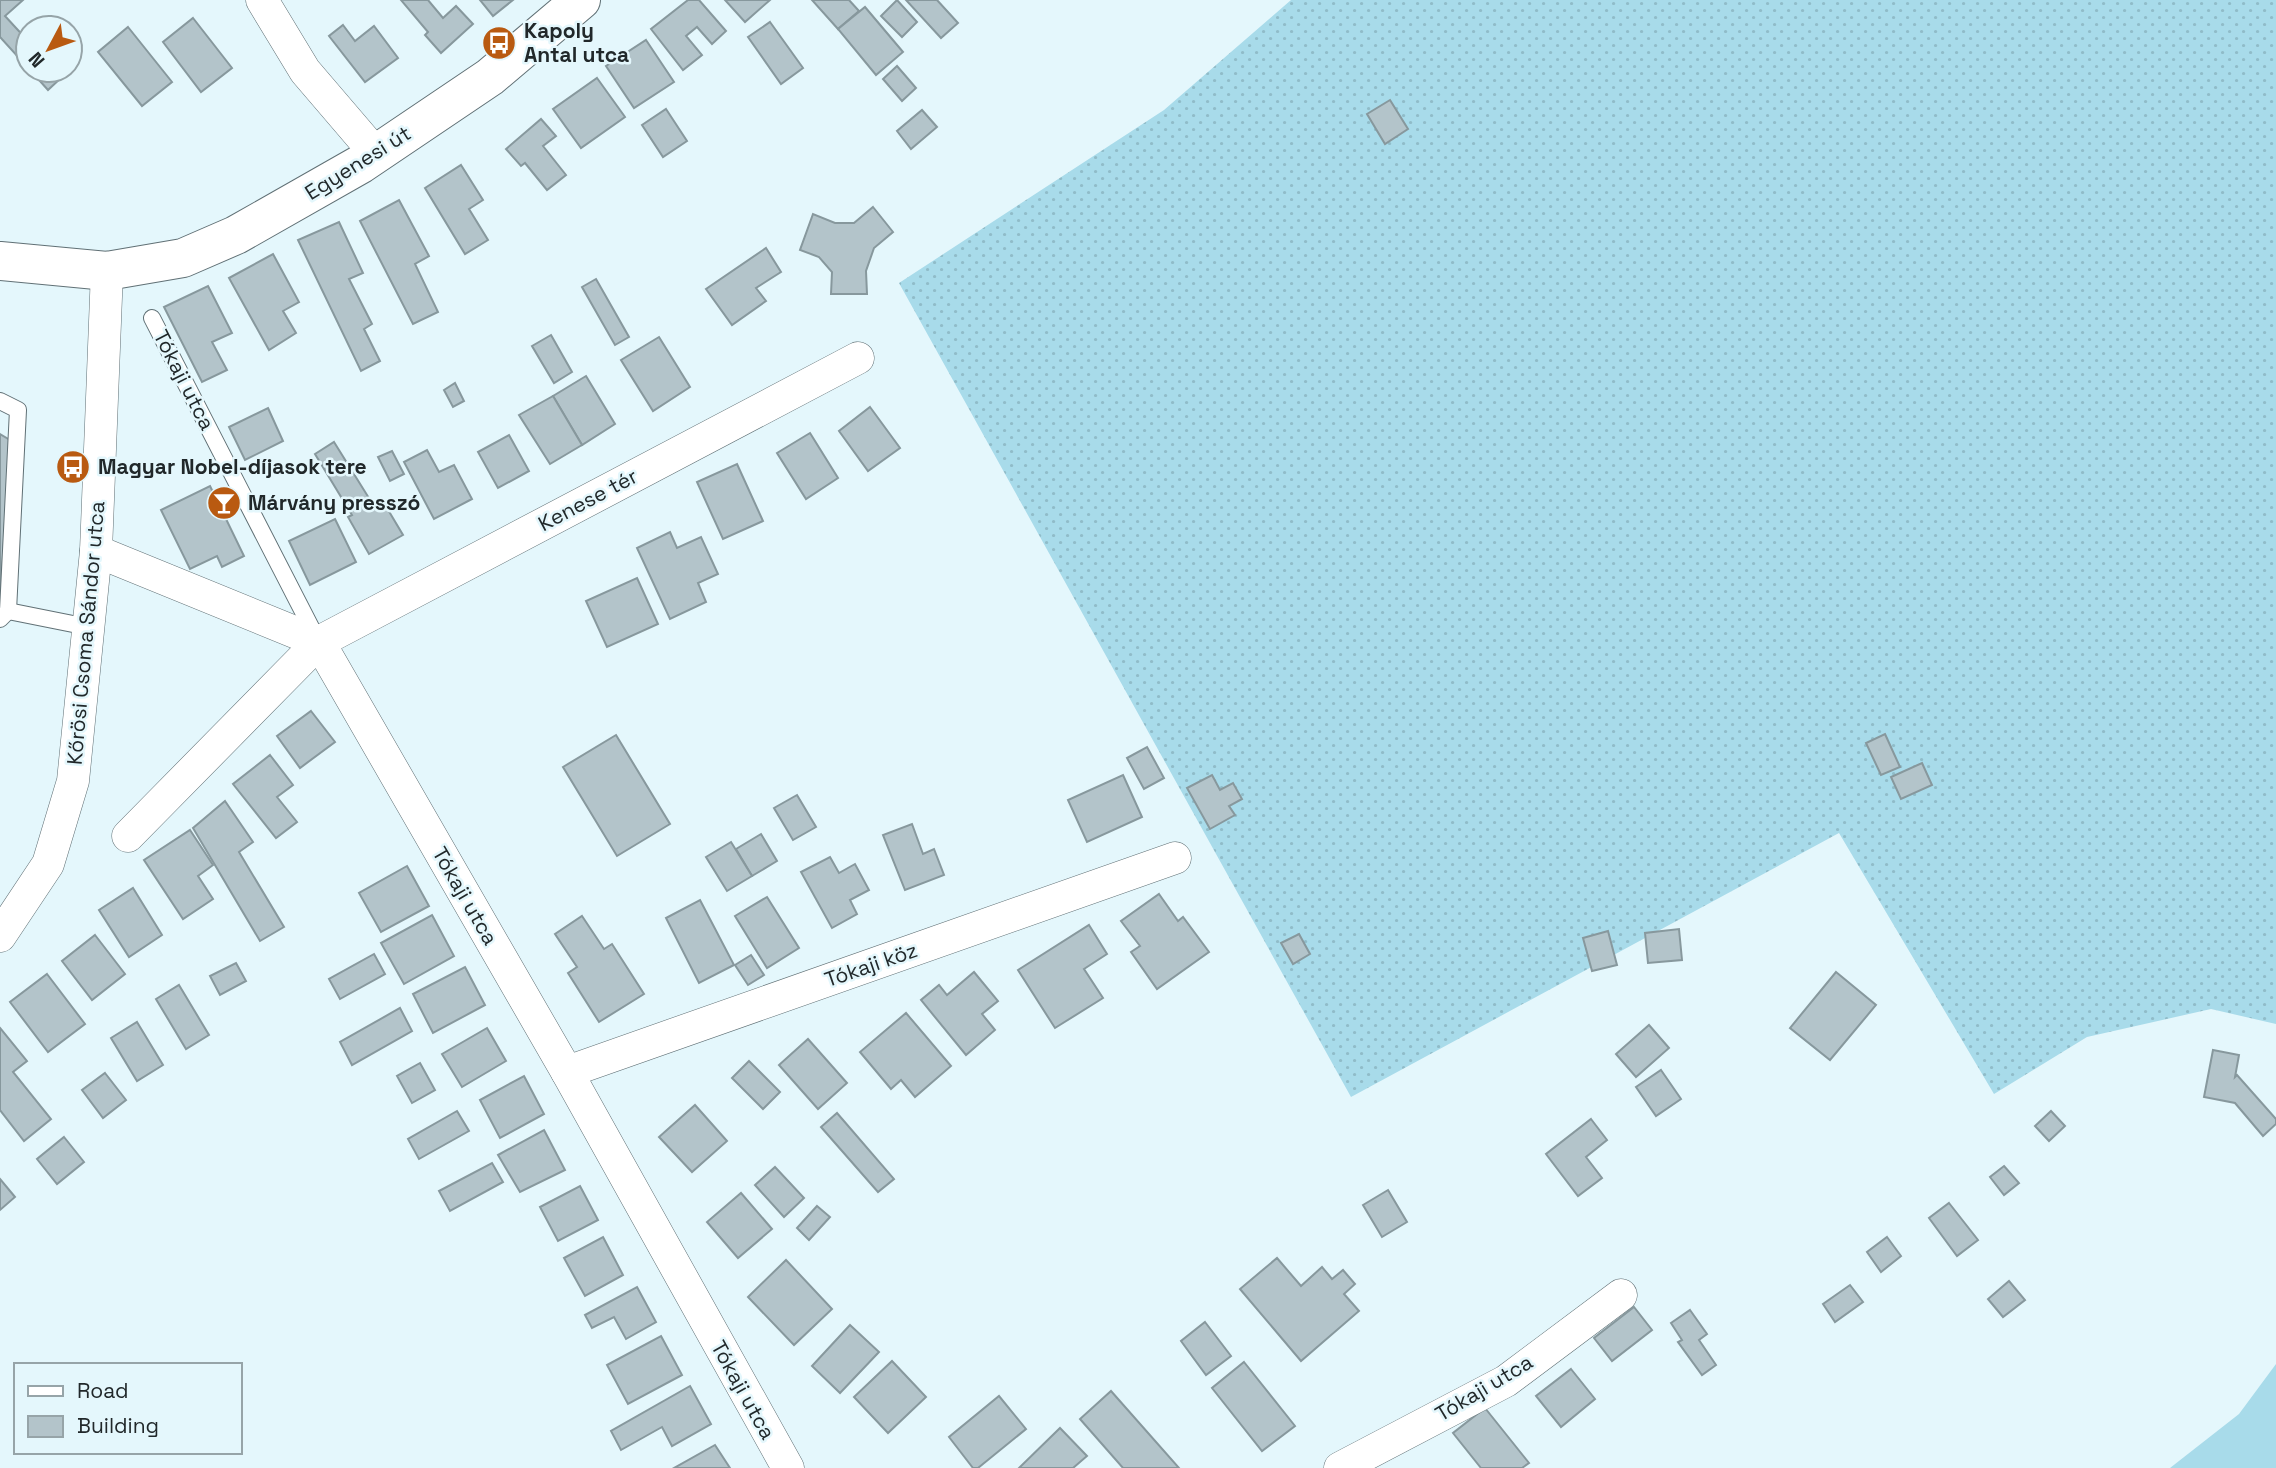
<svg xmlns="http://www.w3.org/2000/svg" width="2276" height="1468" font-family="'Space Grotesk',sans-serif">
	<style>
		.grass { fill: #a8dbea }
		.garden { fill: url(#garden-dots) }
		.building { fill: #b3c4ca; stroke: #87989d; stroke-width: 2 }
		.lines { fill: none; stroke-linecap: round; stroke-linejoin: round }
		.service-casing { stroke: #607075; stroke-width: 18 }
		.minor-casing { stroke: #607075; stroke-width: 33 }
		.tertiary-casing { stroke: #607075; stroke-width: 40 }
		.service { stroke: #fff; stroke-width: 16 }
		.minor { stroke: #fff; stroke-width: 32 }
		.tertiary { stroke: #fff; stroke-width: 38 }
		.labels { text-anchor: middle; stroke-width: 5; stroke-linejoin: round; paint-order: stroke }
		.poi-label { font-size: 21px; font-weight: bold; fill: #21282a; stroke: #e4f7fc; text-anchor: start }
		.street-label { font-size: 21px; fill: #21282a; stroke: #e4f7fc }
	</style>
	<defs>
		<pattern id="garden-dots" width="8" height="8" patternUnits="userSpaceOnUse" patternTransform="scale(1.75)"><rect width="8" height="8" fill="#a8dbea"/><path d="M2 2h.1M6 6h.1" fill="none" stroke="#90bcc9" stroke-width="1.8" stroke-linecap="round"/></pattern>
	</defs>
	<rect width="100%" height="100%" fill="#e4f7fc"/>
	<polygon class="grass" points="2276,1364 2276,1468 2170,1468 2239,1414"/>
	<polygon class="garden" points="1291,0 2276,0 2276,1024 2211,1009 2087,1037 1994,1094 1839,833 1351,1097 899,283 1164,110"/>
	<g class="building">
		<polygon points="0,0 23,0 5,16 28,41 28,68 0,37"/>
		<polygon points="401,0 428,0 443,18 456,6 473,24 441,53 425,35 428,32"/>
		<polygon points="480,0 513,0 493,16"/>
		<polygon points="688,0 699,0 726,31 712,44 697,27 686,36 702,55 683,70 651,29"/>
		<polygon points="725,0 770,0 745,22"/>
		<polygon points="812,0 849,0 859,11 838,29"/>
		<polygon points="897,0 917,22 902,37 881,16"/>
		<polygon points="906,0 937,0 958,23 941,38"/>
		<polygon points="865,7 903,52 876,75 838,29"/>
		<polygon points="193,18 232,68 201,92 163,42"/>
		<polygon points="770,22 803,68 781,84 748,37"/>
		<polygon points="343,25 355,41 374,26 398,58 365,82 329,36"/>
		<polygon points="128,27 172,82 142,106 98,52"/>
		<polygon points="646,40 674,82 634,108 606,66"/>
		<polygon points="897,66 916,88 902,101 883,79"/>
		<polygon points="30,70 55,70 62,77 48,90"/>
		<polygon points="597,78 625,117 581,148 553,109"/>
		<polygon points="1390,100 1408,129 1385,144 1367,114"/>
		<polygon points="666,109 687,141 663,157 642,125"/>
		<polygon points="922,110 937,127 911,149 897,131"/>
		<polygon points="541,119 556,136 543,146 566,175 547,190 525,163 521,166 506,149"/>
		<polygon points="461,165 483,200 469,209 488,240 465,254 425,188"/>
		<polygon points="399,200 429,256 415,264 438,312 413,324 360,221"/>
		<polygon points="873,207 893,232 874,248 866,271 867,294 831,294 832,272 819,257 800,250 813,214 835,223 854,223"/>
		<polygon points="339,222 363,273 349,279 372,324 364,329 380,361 361,371 298,240"/>
		<polygon points="766,248 781,272 756,288 766,301 732,325 706,289"/>
		<polygon points="273,254 299,302 283,311 296,333 269,350 229,278"/>
		<polygon points="596,279 629,337 615,345 582,287"/>
		<polygon points="208,286 232,333 212,342 227,370 202,382 164,307"/>
		<polygon points="551,335 572,372 554,383 532,346"/>
		<polygon points="659,337 690,387 653,411 621,360"/>
		<polygon points="586,376 615,424 582,445 553,396"/>
		<polygon points="455,383 464,401 453,407 444,390"/>
		<polygon points="553,396 582,445 550,464 519,415"/>
		<polygon points="870,407 900,448 868,471 839,431"/>
		<polygon points="268,408 283,441 245,460 229,427"/>
		<polygon points="810,433 838,478 806,499 777,453"/>
		<polygon points="0,434 10,440 0,605"/>
		<polygon points="509,435 529,471 498,488 478,452"/>
		<polygon points="334,442 372,503 381,498 403,535 369,554 348,517 352,515 315,454"/>
		<polygon points="427,450 439,472 454,465 472,499 434,519 404,462"/>
		<polygon points="392,451 404,474 390,481 378,457"/>
		<polygon points="737,464 763,521 723,539 697,482"/>
		<polygon points="210,486 244,556 222,567 217,556 190,569 161,510"/>
		<polygon points="335,519 356,562 310,585 289,541"/>
		<polygon points="670,532 677,548 701,537 718,574 698,583 706,602 670,619 637,548"/>
		<polygon points="637,578 658,624 607,647 586,601"/>
		<polygon points="311,711 335,742 300,768 277,736"/>
		<polygon points="1885,734 1900,767 1881,775 1866,743"/>
		<polygon points="616,735 670,824 617,856 563,767"/>
		<polygon points="1147,747 1164,778 1144,789 1127,758"/>
		<polygon points="270,755 293,785 277,797 297,822 276,838 233,784"/>
		<polygon points="1922,763 1932,785 1901,799 1891,777"/>
		<polygon points="1123,775 1142,817 1087,842 1068,800"/>
		<polygon points="1212,775 1220,790 1233,783 1242,799 1229,806 1235,815 1210,829 1187,788"/>
		<polygon points="797,795 816,827 793,840 774,808"/>
		<polygon points="225,801 253,842 239,852 284,927 260,941 193,828"/>
		<polygon points="912,824 923,854 934,849 944,875 905,890 883,835"/>
		<polygon points="190,830 213,865 198,876 213,899 183,919 144,860"/>
		<polygon points="761,834 777,861 752,876 736,849"/>
		<polygon points="731,842 752,876 727,891 706,857"/>
		<polygon points="830,857 839,873 855,864 869,890 850,900 857,914 832,928 801,872"/>
		<polygon points="407,866 429,906 381,932 359,893"/>
		<polygon points="133,888 162,935 129,957 99,910"/>
		<polygon points="1159,894 1178,921 1183,917 1209,952 1157,989 1131,952 1140,946 1121,921"/>
		<polygon points="767,897 799,948 767,968 735,916"/>
		<polygon points="700,900 734,965 699,983 666,918"/>
		<polygon points="432,915 454,956 404,984 381,943"/>
		<polygon points="582,916 604,949 612,944 644,994 599,1022 568,973 577,967 555,934"/>
		<polygon points="1089,925 1107,954 1084,969 1103,998 1055,1028 1018,970"/>
		<polygon points="1679,929 1682,960 1648,963 1645,933"/>
		<polygon points="1608,931 1617,965 1592,971 1583,938"/>
		<polygon points="1299,934 1310,954 1293,964 1281,943"/>
		<polygon points="95,935 125,974 92,1000 62,961"/>
		<polygon points="374,954 385,974 340,999 329,979"/>
		<polygon points="751,955 764,975 748,985 735,965"/>
		<polygon points="236,963 246,981 220,995 210,976"/>
		<polygon points="465,967 485,1005 433,1033 413,994"/>
		<polygon points="974,972 998,1001 982,1014 995,1030 966,1055 921,1000 939,985 947,995"/>
		<polygon points="1836,972 1876,1005 1830,1060 1790,1028"/>
		<polygon points="47,974 85,1024 48,1052 10,1002"/>
		<polygon points="179,985 209,1035 186,1049 156,999"/>
		<polygon points="400,1008 412,1031 352,1065 340,1042"/>
		<polygon points="906,1013 951,1066 915,1097 901,1080 891,1089 860,1052"/>
		<polygon points="137,1022 163,1065 137,1081 111,1038"/>
		<polygon points="1649,1025 1669,1048 1636,1077 1616,1054"/>
		<polygon points="0,1028 27,1061 13,1072 51,1119 24,1141 0,1110"/>
		<polygon points="487,1028 506,1061 462,1087 442,1054"/>
		<polygon points="808,1039 847,1083 818,1109 779,1065"/>
		<polygon points="2213,1050 2239,1055 2235,1077 2237,1075 2276,1119 2276,1124 2263,1136 2235,1103 2204,1097"/>
		<polygon points="749,1061 780,1092 763,1109 732,1078"/>
		<polygon points="420,1063 435,1090 412,1103 397,1076"/>
		<polygon points="1661,1070 1681,1099 1656,1116 1636,1087"/>
		<polygon points="105,1073 126,1100 103,1118 82,1090"/>
		<polygon points="524,1076 544,1114 500,1138 480,1100"/>
		<polygon points="695,1105 727,1141 692,1172 659,1137"/>
		<polygon points="457,1111 469,1131 419,1159 408,1139"/>
		<polygon points="2051,1111 2065,1126 2049,1141 2035,1126"/>
		<polygon points="837,1113 894,1179 878,1192 821,1127"/>
		<polygon points="1591,1119 1607,1140 1586,1157 1602,1178 1578,1196 1546,1154"/>
		<polygon points="544,1130 565,1170 520,1192 498,1155"/>
		<polygon points="64,1137 84,1162 57,1184 37,1159"/>
		<polygon points="492,1163 503,1182 450,1211 439,1191"/>
		<polygon points="2004,1166 2019,1183 2004,1195 1990,1177"/>
		<polygon points="775,1167 804,1198 784,1217 755,1185"/>
		<polygon points="0,1179 15,1197 0,1210"/>
		<polygon points="580,1186 598,1220 558,1241 540,1207"/>
		<polygon points="1388,1190 1407,1222 1382,1237 1363,1205"/>
		<polygon points="741,1193 772,1229 738,1258 707,1222"/>
		<polygon points="1949,1203 1978,1240 1957,1256 1929,1218"/>
		<polygon points="817,1206 830,1217 809,1240 797,1228"/>
		<polygon points="603,1237 623,1275 585,1296 564,1258"/>
		<polygon points="1887,1237 1901,1256 1881,1272 1867,1252"/>
		<polygon points="1277,1258 1301,1286 1322,1267 1332,1279 1343,1270 1355,1284 1344,1294 1359,1311 1301,1361 1240,1289"/>
		<polygon points="786,1260 832,1309 794,1345 748,1297"/>
		<polygon points="2009,1281 2025,1300 2003,1317 1988,1299"/>
		<polygon points="1850,1285 1863,1302 1835,1322 1823,1304"/>
		<polygon points="637,1287 656,1322 626,1339 614,1317 592,1328 585,1315"/>
		<polygon points="1634,1307 1652,1330 1612,1361 1594,1338"/>
		<polygon points="1690,1310 1707,1334 1699,1340 1716,1365 1702,1375 1678,1342 1682,1340 1671,1323"/>
		<polygon points="1205,1322 1231,1356 1206,1375 1181,1341"/>
		<polygon points="850,1325 879,1352 840,1393 812,1366"/>
		<polygon points="661,1336 682,1375 628,1404 607,1365"/>
		<polygon points="892,1361 926,1397 888,1433 854,1397"/>
		<polygon points="1244,1362 1295,1426 1262,1451 1212,1388"/>
		<polygon points="1571,1369 1595,1399 1561,1427 1536,1396"/>
		<polygon points="690,1386 711,1424 672,1446 662,1427 621,1450 611,1431"/>
		<polygon points="1111,1391 1179,1468 1123,1468 1080,1419"/>
		<polygon points="999,1396 1026,1429 978,1468 973,1468 949,1437"/>
		<polygon points="1485,1408 1529,1463 1522,1468 1481,1468 1453,1433"/>
		<polygon points="1060,1428 1087,1456 1073,1468 1019,1468"/>
		<polygon points="715,1445 730,1468 674,1468"/>
	</g>
	<g class="lines">
		<g class="service-casing">
			<g id="service">
				<polyline points="152,318 317,639"/>
				<polyline points="0,401 18,410 8,611 0,619"/>
				<polyline points="8,611 88,627"/>
			</g>
		</g>
		<g class="minor-casing">
			<g id="minor">
				<polyline points="262,0 305,71 376,154"/>
				<polyline points="96,551 319,642"/>
				<polyline points="319,642 567,1072 788,1468"/>
				<polyline points="128,836 319,642 858,358"/>
				<polyline points="0,936 48,864 73,781 96,551 107,271"/>
				<polyline points="567,1072 1175,858"/>
				<polyline points="1340,1468 1506,1381 1621,1295"/>
			</g>
		</g>
		<g class="tertiary-casing">
			<polyline id="tertiary" points="0,261 107,271 183,258 236,235 361,164 490,77 581,0"/>
		</g>
		<use href="#service" class="service"/>
		<use href="#minor" class="minor"/>
		<use href="#tertiary" class="tertiary"/>
	</g>
	<defs>
		<g id="bus-disc" transform="scale(1.75)"><circle r="9.5" fill="#b95a11" stroke="#e4f7fc"/><path d="M-5-6H5V4H4V6H2V4H-2V6H-4V4H-5ZM-3.5-4V0h7V-4ZM-3.5 1.2v1.5H-2V1.2ZM2 1.2v1.5H3.5V1.2Z" fill="#fff"/></g>
		<g id="bar-disc" transform="scale(1.75)"><circle r="9.5" fill="#b95a11" stroke="#e4f7fc"/><path d="M-6-5H6L.8 .8V4.5H3.5V6h-7V4.5H-.8V.8Z" fill="#fff"/></g>
	</defs>
	<g fill-rule="evenodd">
		<use href="#bus-disc" x="499" y="43"/>
		<use href="#bus-disc" x="73" y="467"/>
		<use href="#bar-disc" x="224" y="503"/>
	</g>
	<g class="labels">
		<g class="poi-label">
			<text x="524" y="38">Kapoly<tspan x="524" dy="24">Antal utca</tspan></text>
			<text x="98" y="474">Magyar Nobel-díjasok tere</text>
			<text x="248" y="510">Márvány presszó</text>
		</g>
		<g class="street-label">
			<text transform="translate(358 163) rotate(-32)" y="7">Egyenesi út</text>
			<text transform="translate(184 380) rotate(63)" y="7">Tókaji utca</text>
			<text transform="translate(588 500) rotate(-28)" y="7">Kenese tér</text>
			<text transform="translate(86 633) rotate(-85)" y="7">Kőrösi Csoma Sándor utca</text>
			<text transform="translate(465 896) rotate(60)" y="7">Tókaji utca</text>
			<text transform="translate(871 965) rotate(-19)" y="7">Tókaji köz</text>
			<text transform="translate(1484 1388) rotate(-31)" y="7">Tókaji utca</text>
			<text transform="translate(743 1390) rotate(61)" y="7">Tókaji utca</text>
		</g>
	</g>
	<rect x="14" y="1363" width="228" height="91" fill="#e4f7fc" stroke="#96a4a8" stroke-width="2"/>
	<rect x="28" y="1386" width="35" height="10" fill="#ffffff" stroke="#96a4a8" stroke-width="2"/>
	<text x="77" y="1398" font-size="21" fill="#21282a">Road</text>
	<rect x="28" y="1416" width="35" height="21" fill="#b3c4ca" stroke="#96a4a8" stroke-width="2"/>
	<text x="77" y="1433" font-size="21" fill="#21282a">Building</text>
	<g transform="translate(49 49) rotate(229)"><circle r="33" fill="#e4f7fc" stroke="#96a4a8" stroke-width="2"/>
	<path d="M0-5L12 26L0 18L-12 26Z" fill="#b95a11"/>
	<text y="-10" font-size="19" font-weight="bold" text-anchor="middle" fill="#21282a">N</text>
	</g>
</svg>
